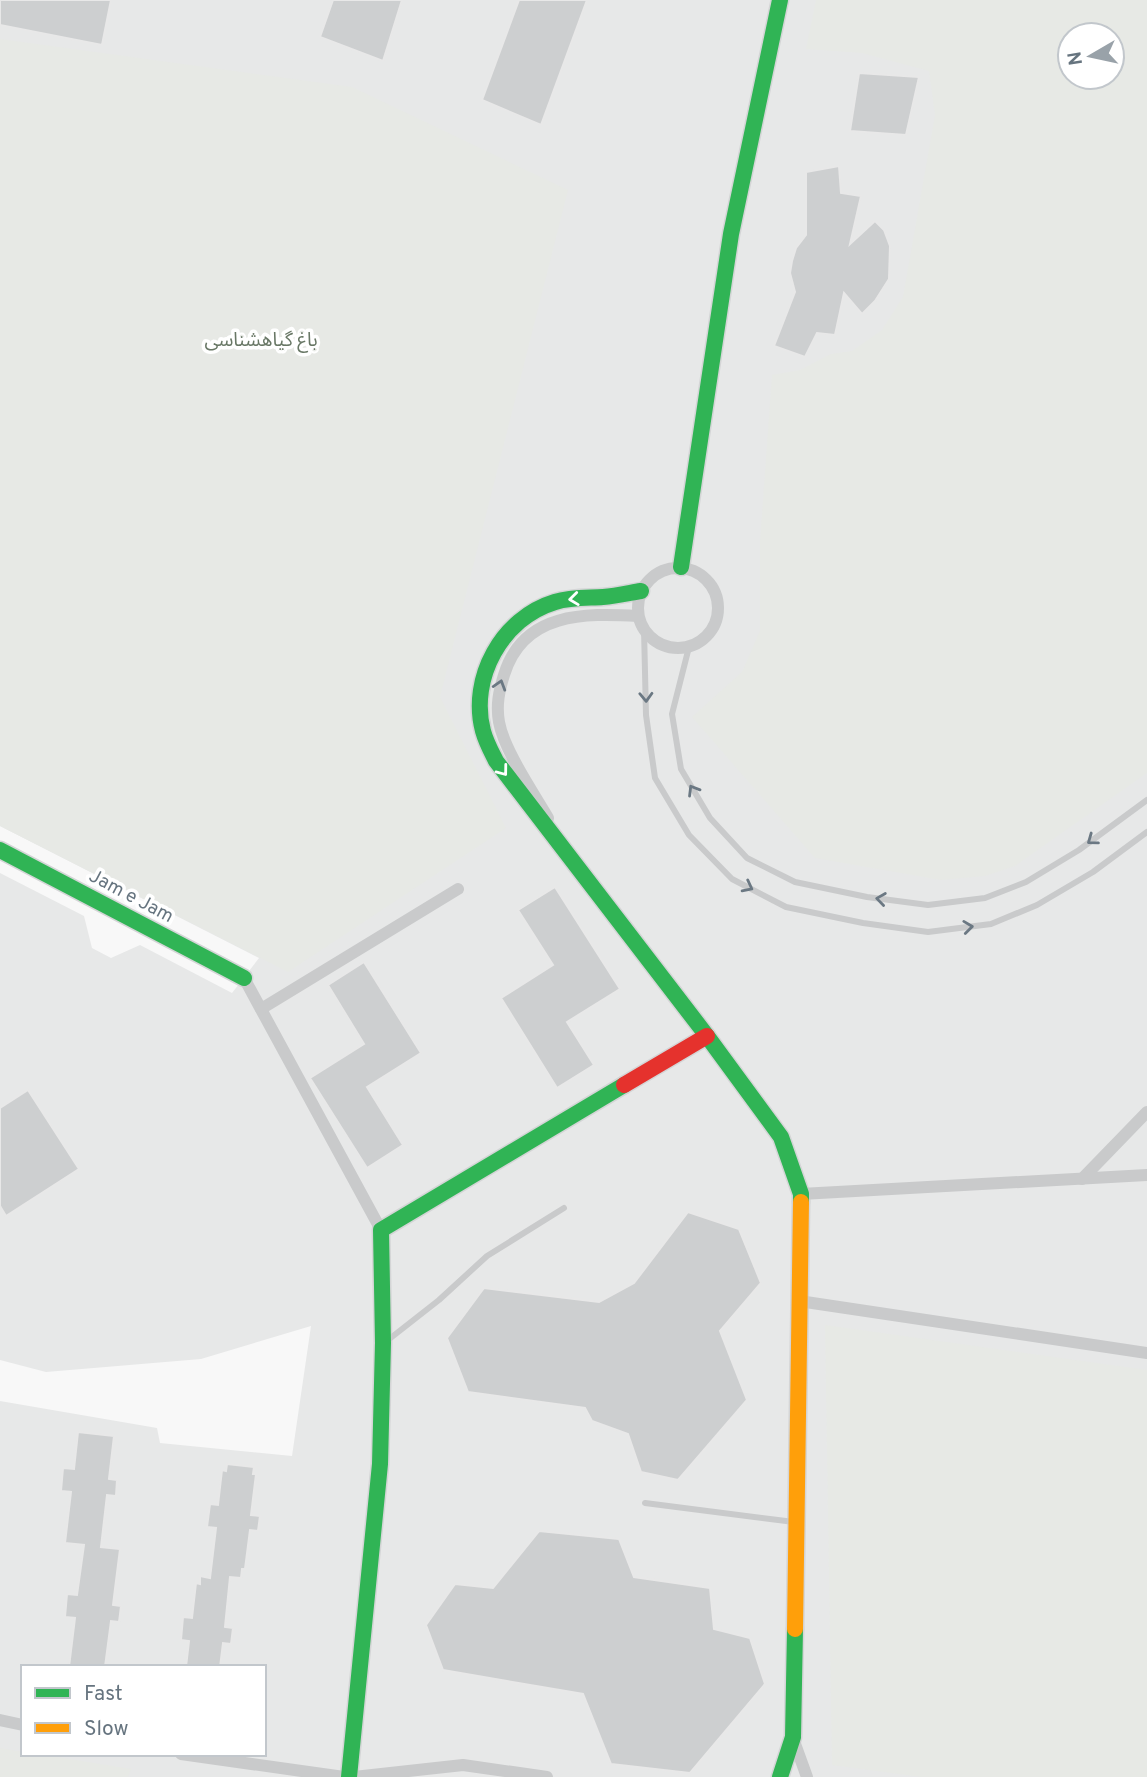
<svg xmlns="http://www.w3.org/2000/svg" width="1147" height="1777" font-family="Overpass,'Noto Sans Arabic',sans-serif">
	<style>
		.built { fill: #e7e8e8; fill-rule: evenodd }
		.green { fill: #e7e9e5; fill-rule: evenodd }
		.building { fill: #cdcfd0; stroke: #e8e8e8; stroke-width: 2 }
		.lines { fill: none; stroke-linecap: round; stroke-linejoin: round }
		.fast-casing { stroke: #d4d5d6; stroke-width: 19 }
		.slow-casing { stroke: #d4d5d6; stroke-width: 19 }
		.jam-casing { stroke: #d4d5d6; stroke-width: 19 }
		.lane { stroke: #c9cacb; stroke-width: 6 }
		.street { stroke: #c9cacb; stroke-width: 12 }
		.fast { stroke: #30b455; stroke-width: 16 }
		.slow { stroke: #ff9f0a; stroke-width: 16 }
		.jam { stroke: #e5322d; stroke-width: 16 }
		.oneway { stroke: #fff }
		.oneway2 { stroke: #6b7883 }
		.labels { text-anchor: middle; stroke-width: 7; stroke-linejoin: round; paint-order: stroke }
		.park-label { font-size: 19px; fill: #687765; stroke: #fff }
		.street-label { font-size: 19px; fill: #66747f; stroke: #fff }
	</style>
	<rect width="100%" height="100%" fill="#f8f8f8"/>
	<path class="built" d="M0 0H1147V1777H0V1401L157 1428 160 1443 292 1456 311 1326 201 1359 46 1372 0 1360V873L84 916 92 948 111 958 140 945 232 993 259 958 0 826ZM1070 35H1112V77H1070ZM23 1667H264V1754H23Z"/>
	<g class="green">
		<path d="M816 0H1147V773L1015 866 985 876 941 880 815 858 692 717 742 672 760 631V542L772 375 800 370 831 354 852 351 882 330 903 297 935 115 929 71 862 53 806 49ZM1112 35V77H1070V35Z"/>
		<polygon points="0,39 352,87 568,190 440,697 506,828 288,972 0,826"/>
		<polygon points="825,1325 1147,1370 1147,1777 921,1777 832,1765"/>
		<polygon points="0,1748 23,1752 23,1754 38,1754 131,1769 128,1777 0,1777"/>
	</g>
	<g class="building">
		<polygon points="0,0 111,0 102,45 0,25"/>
		<polygon points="333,0 402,0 383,61 320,37"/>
		<polygon points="519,0 587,0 541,125 482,100"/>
		<polygon points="859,73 919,77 906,135 850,131"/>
		<polygon points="839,166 841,193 861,196 850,244 875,221 884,230 890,246 889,279 875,301 862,314 844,293 835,335 817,333 805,357 774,346 795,292 790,273 792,261 796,248 806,235 806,172"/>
		<polygon points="555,887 620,989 567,1022 594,1065 557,1088 501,998 553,965 518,910"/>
		<polygon points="364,962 421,1053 367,1087 403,1145 367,1168 310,1078 364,1044 328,985"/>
		<polygon points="28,1090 79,1169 6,1216 0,1206 0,1108"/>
		<polygon points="688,1212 739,1229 761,1283 720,1331 747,1400 678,1480 641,1472 628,1434 592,1421 585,1408 468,1392 447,1338 484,1288 599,1302 634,1283"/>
		<polygon points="78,1432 114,1436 109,1479 117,1480 116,1496 107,1495 101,1547 120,1549 113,1605 121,1606 119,1622 111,1621 105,1667 69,1667 75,1618 65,1617 67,1594 77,1595 84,1545 65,1543 71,1492 61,1491 63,1468 74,1469"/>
		<polygon points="227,1464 254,1467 253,1474 256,1474 251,1515 260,1516 258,1531 250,1530 245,1569 242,1569 241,1578 230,1577 225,1627 233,1628 231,1644 223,1643 220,1667 186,1667 189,1641 181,1640 183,1617 192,1618 196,1583 200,1584 200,1576 210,1578 216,1528 207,1527 210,1504 218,1505 222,1470 226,1471"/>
		<polygon points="539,1531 619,1539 634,1577 710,1588 714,1629 750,1638 765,1684 690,1773 611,1764 583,1694 443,1670 426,1625 455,1584 493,1588"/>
	</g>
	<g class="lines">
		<g class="fast-casing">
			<g id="fast">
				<polyline points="681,567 731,234 780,0"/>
				<path d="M641 591C629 593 616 596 603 597 587 598 571 597 555 602 502 618 469 678 483 731 486 742 491 751 496 761L707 1036 781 1137 801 1194V1202"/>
				<polyline points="0,850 244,978"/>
				<polyline points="349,1777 380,1464 383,1343 381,1230 624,1085"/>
				<polyline points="780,1777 793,1737 795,1629"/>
			</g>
		</g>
		<g class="slow-casing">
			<polyline id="slow" points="795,1629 801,1202"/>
		</g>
		<g class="jam-casing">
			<polyline id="jam" points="624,1085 707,1036"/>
		</g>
		<g class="lane">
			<polyline points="644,629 646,715 655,778 689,835 732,879 786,907 863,923 928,932 991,924 1037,905 1093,872 1147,832"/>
			<polyline points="689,647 672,714 681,769 710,818 747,858 795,882 867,897 928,905 985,898 1026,882 1079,850 1147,800"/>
			<polyline points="388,1340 439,1300 487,1256 564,1208"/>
			<polyline points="645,1503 794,1522"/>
		</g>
		<g class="street">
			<circle cx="678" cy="608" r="40"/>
			<path d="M548 818C533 792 504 750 499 722 496 705 499 691 504 675 523 612 585 613 638 616"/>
			<polyline points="244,978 381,1230"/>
			<polyline points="261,1009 458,889"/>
			<polyline points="1082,1179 1147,1112"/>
			<polyline points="801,1194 1147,1175"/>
			<polyline points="799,1301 1147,1353"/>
			<polyline points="0,1720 23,1725"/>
			<polyline points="794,1741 807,1777"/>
			<polyline points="181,1754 344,1777"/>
			<polyline points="354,1777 463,1765 547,1777"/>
		</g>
		<use href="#fast" class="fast"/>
		<use href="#slow" class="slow"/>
		<use href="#jam" class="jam"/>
	</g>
	<defs><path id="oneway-chevron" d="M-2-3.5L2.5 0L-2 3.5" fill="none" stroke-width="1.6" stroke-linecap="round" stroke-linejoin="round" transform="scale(1.75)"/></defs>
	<g class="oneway">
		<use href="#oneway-chevron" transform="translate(574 599) rotate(173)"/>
		<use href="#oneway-chevron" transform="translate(503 771) rotate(53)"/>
	</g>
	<g class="oneway2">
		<use href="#oneway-chevron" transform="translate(500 685) rotate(-73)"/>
		<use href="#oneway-chevron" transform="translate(646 697) rotate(88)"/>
		<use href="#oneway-chevron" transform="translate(693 790) rotate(-121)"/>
		<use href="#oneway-chevron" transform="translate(1092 840) rotate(144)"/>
		<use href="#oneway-chevron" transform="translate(748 887) rotate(27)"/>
		<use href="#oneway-chevron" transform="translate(881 899) rotate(-172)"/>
		<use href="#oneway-chevron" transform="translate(968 927) rotate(-7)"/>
	</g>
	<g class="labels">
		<g class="park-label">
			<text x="261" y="346">باغ گیاهشناسی</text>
		</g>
		<g class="street-label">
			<text transform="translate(132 895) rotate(28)" y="7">Jam e Jam</text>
		</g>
	</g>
	<rect x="21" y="1665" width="245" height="91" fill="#ffffff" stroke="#c2c7cc" stroke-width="2"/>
	<rect x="35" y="1688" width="35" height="10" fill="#30b455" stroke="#c2c7cc" stroke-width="2"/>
	<text x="84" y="1700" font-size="21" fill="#66747f">Fast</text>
	<rect x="35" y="1723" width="35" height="10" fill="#ff9f0a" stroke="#c2c7cc" stroke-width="2"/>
	<text x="84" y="1735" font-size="21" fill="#66747f">Slow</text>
	<g transform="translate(1091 56) rotate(261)"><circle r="33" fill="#ffffff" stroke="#c2c7cc" stroke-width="2"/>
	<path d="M0-5L12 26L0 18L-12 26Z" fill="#99a2a9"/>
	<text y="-10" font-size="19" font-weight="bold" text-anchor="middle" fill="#66747f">N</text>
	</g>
</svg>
